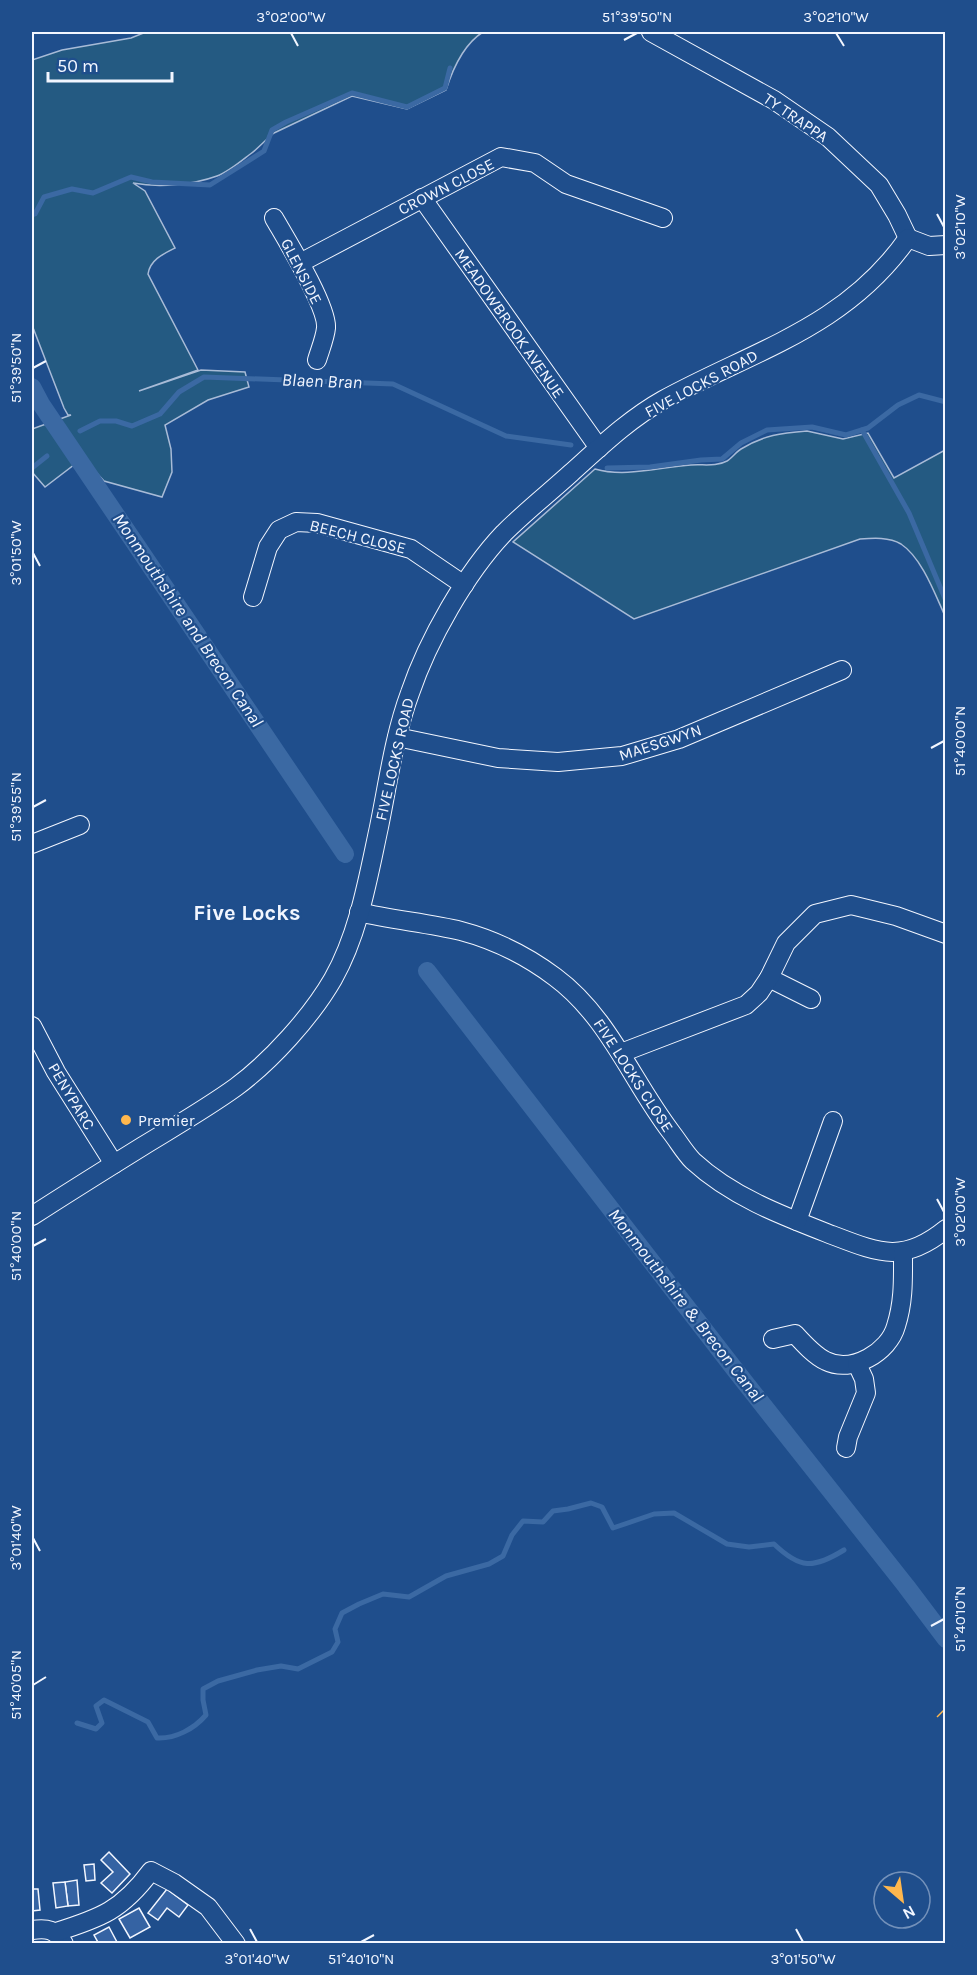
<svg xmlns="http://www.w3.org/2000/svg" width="977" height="1975" font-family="Karla,sans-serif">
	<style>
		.green { fill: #245a82; stroke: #a8bbd7; stroke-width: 1.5 }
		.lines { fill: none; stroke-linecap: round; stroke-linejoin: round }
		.stream { stroke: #3b69a3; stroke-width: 5 }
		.canal { stroke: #3b69a3; stroke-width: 18 }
		.building { fill: #3563a3; stroke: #f2f6ff; stroke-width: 1.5 }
		.minor-casing { stroke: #f2f6ff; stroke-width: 20 }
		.minor { stroke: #1f4e8c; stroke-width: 18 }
		.power { stroke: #ffb74d; stroke-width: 1.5; stroke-dasharray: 21 4.5 3 4.5; stroke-linecap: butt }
		.ticks { fill: none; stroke: #f2f6ff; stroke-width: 2 }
		.poi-dot { fill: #ffb74d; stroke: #1f4e8c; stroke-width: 2 }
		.labels { text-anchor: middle; stroke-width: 4.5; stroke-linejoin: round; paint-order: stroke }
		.street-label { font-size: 16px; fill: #f2f6ff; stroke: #1f4e8c }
		.poi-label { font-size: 16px; fill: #f2f6ff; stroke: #1f4e8c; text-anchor: start }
		.water-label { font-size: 18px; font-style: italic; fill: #f2f6ff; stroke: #1f4e8c }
		.district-label { font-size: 22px; font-weight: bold; fill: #f2f6ff; stroke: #1f4e8c }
		.neatline { fill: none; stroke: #f2f6ff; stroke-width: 2 }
		.ticks-label { font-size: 15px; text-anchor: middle; fill: #f2f6ff }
	</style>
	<rect width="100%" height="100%" fill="#1f4e8c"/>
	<g class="green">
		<path d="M146 32H483C464 44 453 68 446 90L407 109 352 96 274 133C265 140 258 149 249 155 240 162 228 172 217 176 192 185 159 188 133 183L145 191 175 248C163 254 150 260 148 274L198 370 139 391 201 370 245 372 249 387 208 400 165 425 171 449 172 472 162 497 104 481 83 458 45 487 32 472V429L71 415H68L64 408 32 325V60L62 50 131 38Z"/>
		<path d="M807 431 843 439 868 433 894 478 945 450V616C935 594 922 558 901 544 889 537 874 538 860 539L634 619 513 542 595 469C626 478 659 467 691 465 703 464 716 467 727 461 732 458 736 452 741 449 764 435 781 433 807 431Z"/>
	</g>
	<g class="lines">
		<g class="stream">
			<polyline points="32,215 35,214 44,197 72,189 93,193 131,177 152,182 210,185 264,151 272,130 286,122 352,93 407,107 445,88 450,68"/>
			<polyline points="862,430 909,513 946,601"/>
			<polyline points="80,431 100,421 116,421 132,426 160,414 179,392 204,377 393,384 506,436 571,445"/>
			<polyline points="32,468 47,456"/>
			<polyline points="607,468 650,467 701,460 722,459 741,443 767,430 812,427 846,435 868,428 898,405 919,395 946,402"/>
			<path d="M77 1723 96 1729 102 1723 96 1706 104 1700 148 1722 157 1738C175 1739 194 1729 206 1715L203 1700V1689L218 1681 257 1670 281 1666 298 1669 332 1652 338 1642 335 1629 342 1613 359 1604 383 1594 409 1597 446 1576 489 1564 503 1556 512 1535 523 1521 543 1522 553 1511 568 1509 591 1503 602 1507 613 1528 654 1514 674 1513 727 1544 749 1547 774 1544C800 1569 813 1569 844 1550"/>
		</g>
		<g class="canal">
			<polyline points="32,387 41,404 345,854"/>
			<polyline points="427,971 736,1371 906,1586 946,1639"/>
		</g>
	</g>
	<g class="building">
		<polygon points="109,1852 130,1874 112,1893 101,1883 113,1872 101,1860"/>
		<polygon points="94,1864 95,1880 86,1881 84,1865"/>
		<polygon points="77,1880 79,1905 68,1906 65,1882"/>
		<polygon points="65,1882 68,1906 56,1908 53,1883"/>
		<polygon points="32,1889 38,1889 40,1910 32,1911"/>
		<polygon points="167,1889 188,1905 179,1917 167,1908 158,1920 148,1913"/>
		<polygon points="139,1908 150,1927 130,1938 119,1919"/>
		<polygon points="109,1927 118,1944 99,1944 94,1935"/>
	</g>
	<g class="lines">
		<g class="minor-casing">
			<g id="minor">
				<polyline points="651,32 774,100 828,137 879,185 897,215 908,238"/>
				<polyline points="422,198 599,448"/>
				<path d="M274 218C286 239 328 307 326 328 325 338 320 350 317 360"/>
				<polyline points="908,238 929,246 946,245"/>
				<polyline points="300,263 501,157 535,163 566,184 663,218"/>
				<polyline points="253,597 268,547 279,530 296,522 317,523 411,549 464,585"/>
				<polyline points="397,737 498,758 558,762 622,756 679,739 842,670"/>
				<polyline points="32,844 80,825"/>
				<path d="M359 912C392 920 428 923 461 931 495 940 527 956 555 977 608 1016 632 1081 671 1132 678 1141 685 1153 693 1161 732 1197 783 1216 832 1235 879 1253 903 1264 946 1229"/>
				<polyline points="769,978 811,999"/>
				<polyline points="32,1026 56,1072 114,1164"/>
				<polyline points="621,1053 746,1005 759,993 769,978 786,943 815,914 851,905 896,916 946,934"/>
				<path d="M32 1216C69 1192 106 1169 143 1146 174 1127 207 1108 236 1087 271 1061 311 1017 333 979 359 933 368 878 379 827 388 783 394 736 410 693 428 640 466 573 504 533 525 512 549 493 571 473 600 447 629 419 663 400 754 350 845 328 908 238"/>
				<polyline points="797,1221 833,1121"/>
				<path d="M773 1339 795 1334C804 1344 815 1356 826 1361 852 1374 889 1352 896 1326 904 1301 903 1278 903 1253"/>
				<polyline points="846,1448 848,1437 866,1393 864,1379 857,1364"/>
				<path d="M32 1930C47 1928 56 1929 64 1944"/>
				<path d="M56 1932C101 1918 122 1910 151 1871L174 1883 208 1907 236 1944"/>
			</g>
		</g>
		<use href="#minor" class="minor"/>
		<polyline class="power" points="937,1717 946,1708"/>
	</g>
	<path class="ticks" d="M291 33 298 46M836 33 844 46M624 40 637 33M937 214 944 227M33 368 46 361M33 553 40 566M931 748 944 741M33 807 46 800M937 1199 944 1212M33 1246 46 1239M33 1538 40 1551M931 1626 944 1619M33 1685 46 1677M250 1929 257 1942M796 1929 803 1942M361 1942 374 1935"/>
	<circle class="poi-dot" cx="126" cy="1120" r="6"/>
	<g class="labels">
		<g class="street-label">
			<text transform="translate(796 117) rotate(34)" y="6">TY TRAPPA</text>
			<text transform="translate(446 186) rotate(-27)" y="6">CROWN CLOSE</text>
			<text transform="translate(302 271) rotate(63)" y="6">GLENSIDE</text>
			<text transform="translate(510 323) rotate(55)" y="6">MEADOWBROOK AVENUE</text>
			<text transform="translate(701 383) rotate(-28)" y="6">FIVE LOCKS ROAD</text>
			<text transform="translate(358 536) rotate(14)" y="6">BEECH CLOSE</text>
			<text transform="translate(660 742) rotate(-18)" y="6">MAESGWYN</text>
			<text transform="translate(394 759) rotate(-77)" y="6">FIVE LOCKS ROAD</text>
			<text transform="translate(634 1075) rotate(57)" y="6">FIVE LOCKS CLOSE</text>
			<text transform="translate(72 1096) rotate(59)" y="6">PENYPARC</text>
		</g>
		<g class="poi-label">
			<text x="138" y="1126">Premier</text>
		</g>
		<g class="water-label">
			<text transform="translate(322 381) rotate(2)" y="6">Blaen Bran</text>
			<text transform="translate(188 620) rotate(56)" y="6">Monmouthshire and Brecon Canal</text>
			<text transform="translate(686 1305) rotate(52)" y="6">Monmouthshire &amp; Brecon Canal</text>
		</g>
		<g class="district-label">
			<text x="247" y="920">Five Locks</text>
		</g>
	</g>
	<rect width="977" height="1975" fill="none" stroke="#1f4e8c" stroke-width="66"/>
	<g transform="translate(902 1900) rotate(151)"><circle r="28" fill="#1f4e8c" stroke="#7391ba" stroke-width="1.5"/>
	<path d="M0-4.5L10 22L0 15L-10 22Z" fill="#ffb74d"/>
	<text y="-9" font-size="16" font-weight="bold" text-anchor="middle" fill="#f2f6ff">N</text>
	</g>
	<path d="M48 72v9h124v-9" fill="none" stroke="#f2f6ff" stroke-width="3"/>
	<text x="57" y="72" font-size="18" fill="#f2f6ff" stroke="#1f4e8c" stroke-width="4.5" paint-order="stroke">50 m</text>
	<rect x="33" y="33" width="911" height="1909" class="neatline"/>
	<g class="ticks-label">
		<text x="291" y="22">3°02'00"W</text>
		<text x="637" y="22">51°39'50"N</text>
		<text x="836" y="22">3°02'10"W</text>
		<text transform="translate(960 227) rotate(-90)" y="5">3°02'10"W</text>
		<text transform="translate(16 368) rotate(-90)" y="5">51°39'50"N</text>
		<text transform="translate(16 553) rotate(-90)" y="5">3°01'50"W</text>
		<text transform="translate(960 741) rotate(-90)" y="5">51°40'00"N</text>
		<text transform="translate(16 807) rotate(-90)" y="5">51°39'55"N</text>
		<text transform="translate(960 1212) rotate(-90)" y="5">3°02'00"W</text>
		<text transform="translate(16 1246) rotate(-90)" y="5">51°40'00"N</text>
		<text transform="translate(16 1538) rotate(-90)" y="5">3°01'40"W</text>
		<text transform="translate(960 1619) rotate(-90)" y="5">51°40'10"N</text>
		<text transform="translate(16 1685) rotate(-90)" y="5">51°40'05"N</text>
		<text x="257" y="1964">3°01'40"W</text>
		<text x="361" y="1964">51°40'10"N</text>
		<text x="803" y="1964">3°01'50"W</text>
	</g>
</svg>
